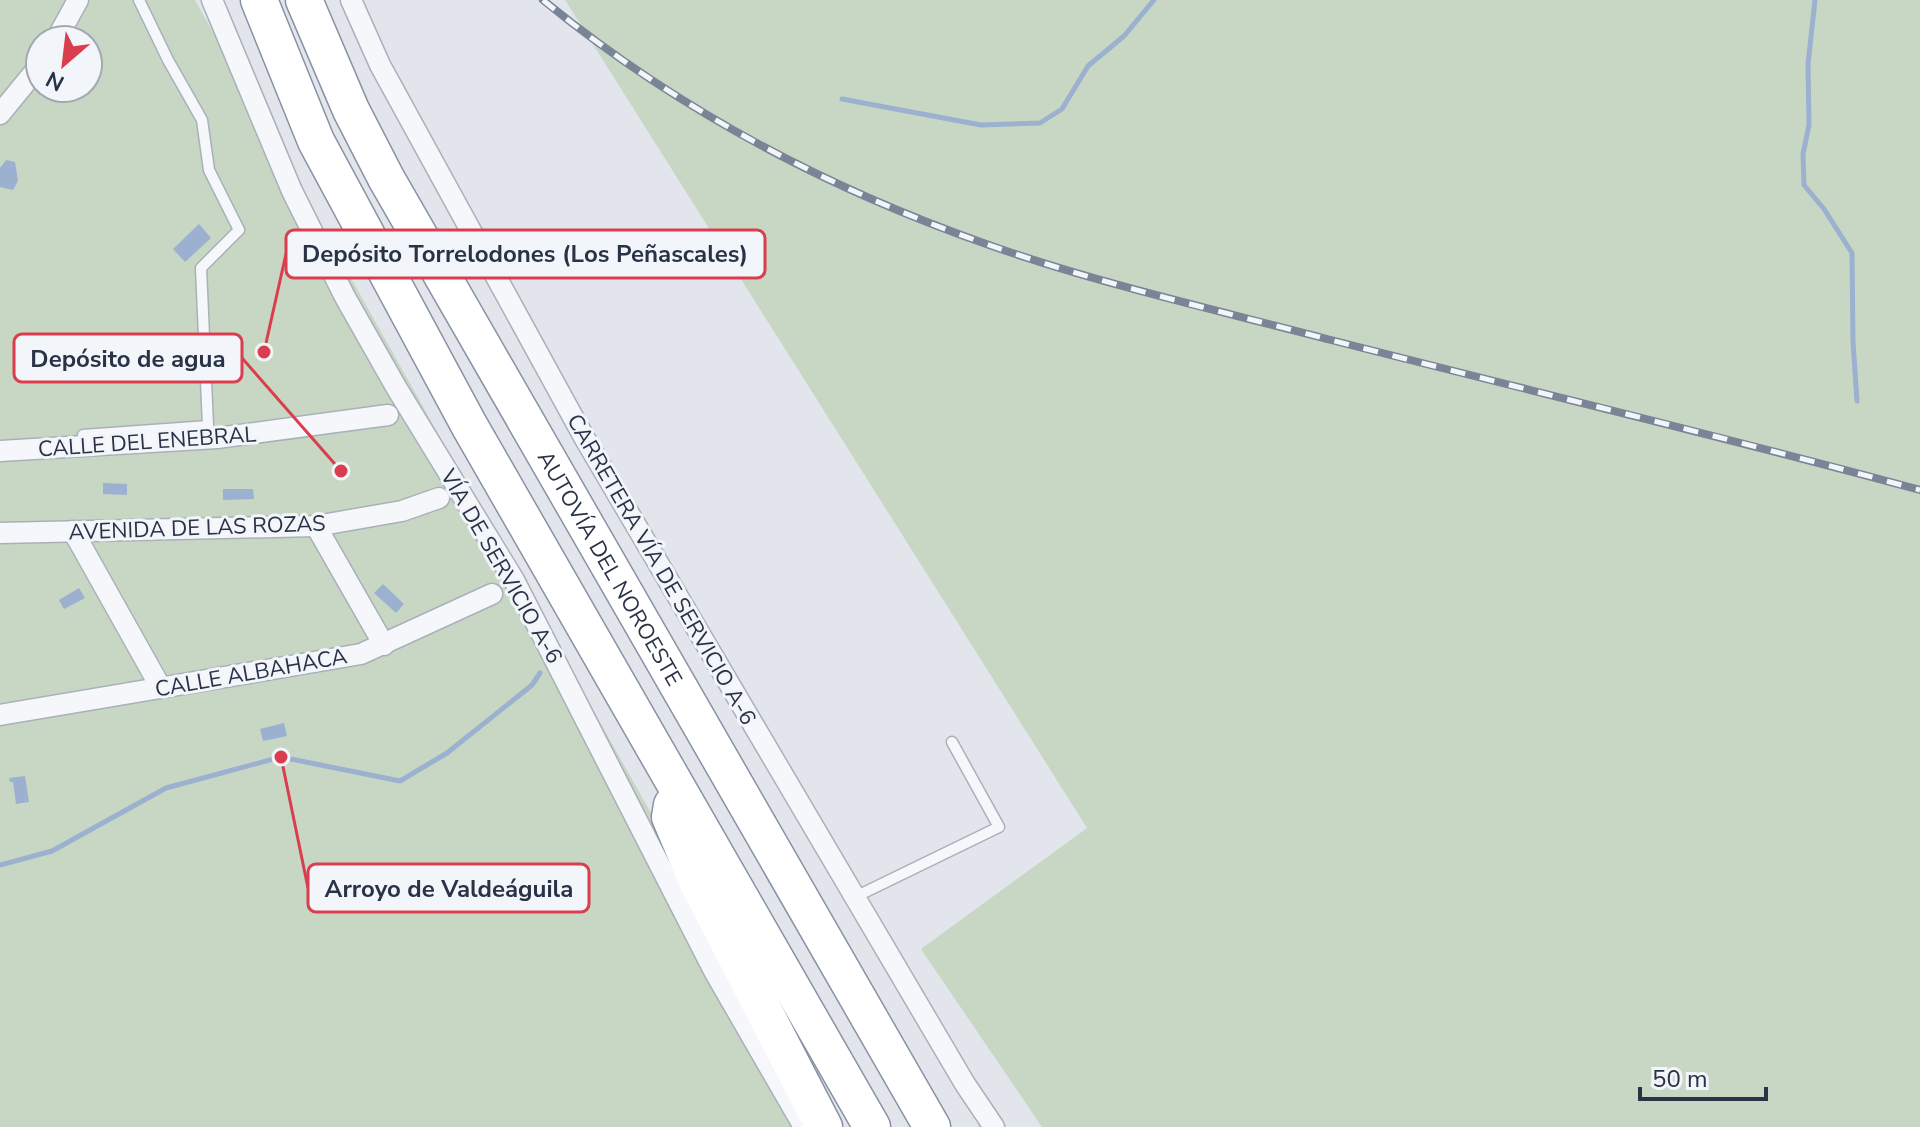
<svg xmlns="http://www.w3.org/2000/svg" width="1920" height="1127" font-family="'Nunito Sans',sans-serif">
	<style>
		.green { fill: #c7d7c3; fill-rule: evenodd }
		.water { fill: #9bb1cf }
		.lines { fill: none; stroke-linecap: round; stroke-linejoin: round }
		.stream { stroke: #9bb1cf; stroke-width: 5 }
		.service-casing { stroke: #aab0ba; stroke-width: 13 }
		.minor-casing { stroke: #aab0ba; stroke-width: 23 }
		.motorway-casing { stroke: #8892a4; stroke-width: 39 }
		.service { stroke: #f6f7fa; stroke-width: 10 }
		.minor { stroke: #f6f7fa; stroke-width: 20 }
		.motorway { stroke: #fff; stroke-width: 36 }
		.rail-casing { stroke: #7a8497; stroke-width: 8 }
		.rail { stroke: #f2f5f9; stroke-width: 5; stroke-dasharray: 15; stroke-linecap: butt }
		.labels { text-anchor: middle; stroke-width: 6; stroke-linejoin: round; paint-order: stroke }
		.street-label { font-size: 22px; fill: #293246; stroke: #f2f5f9 }
		.leader { fill: none; stroke: #da3e4e; stroke-width: 3 }
		.callout-dot { fill: #da3e4e; stroke: #f2f5f9; stroke-width: 3 }
		.callout { fill: #f2f5f9; stroke: #da3e4e; stroke-width: 3 }
		.callout-label { font-size: 24px; text-anchor: middle; font-weight: bold; fill: #293246 }
	</style>
	<rect width="100%" height="100%" fill="#e2e6ec"/>
	<g class="green">
		<path d="M0 0H195L827 1127H0ZM40 40H88V88H40Z"/>
		<polygon points="565,0 1920,0 1920,1127 1042,1127 921,949 1087,828"/>
	</g>
	<g class="water">
		<polygon points="6,160 15,162 18,181 13,190 0,187 0,168"/>
		<polygon points="199,224 211,238 185,262 173,249"/>
		<polygon points="103,483 127,484 127,495 103,494"/>
		<polygon points="223,489 253,489 254,499 223,500"/>
		<polygon points="383,584 404,604 396,613 374,593"/>
		<polygon points="79,588 85,598 64,609 59,600"/>
		<polygon points="284,723 287,736 263,741 260,729"/>
		<polygon points="25,776 29,802 16,804 13,782 10,782 9,778"/>
	</g>
	<g class="lines">
		<g class="stream">
			<polyline points="1815,0 1808,64 1809,125 1803,154 1804,185 1824,209 1852,253 1853,342 1857,401"/>
			<polyline points="842,99 981,125 1040,123 1062,109 1088,66 1124,36 1154,0"/>
			<polyline points="0,865 52,851 166,788 281,757 400,781 447,753 532,685 540,673"/>
		</g>
		<g class="service-casing">
			<g id="service">
				<polyline points="83,435 208,426 201,268 239,230 209,170 202,120 168,60 139,0"/>
				<polyline points="855,897 999,827 952,742"/>
			</g>
		</g>
		<g class="minor-casing">
			<g id="minor">
				<polyline points="212,0 292,191 345,297 396,387 514,580 714,971 804,1127"/>
				<polyline points="351,0 380,65 585,439 965,1084 994,1127"/>
				<polyline points="56,40 78,0"/>
				<polyline points="0,114 40,65"/>
				<polyline points="0,451 217,438 388,415"/>
				<polyline points="316,526 384,645"/>
				<polyline points="73,531 161,688"/>
				<polyline points="0,533 316,526 402,511 439,498"/>
				<polyline points="0,715 361,654 492,594"/>
			</g>
		</g>
		<g class="motorway-casing">
			<g id="motorway">
				<polyline points="259,0 316,141 469,425 872,1127"/>
				<path id="s1" d="M304 0 351 110 386 178 932 1127"/>
				<polyline points="672,805 670,817 697,881 824,1127"/>
			</g>
		</g>
		<use href="#service" class="service"/>
		<use href="#minor" class="minor"/>
		<use href="#motorway" class="motorway"/>
		<g class="rail-casing">
			<path id="rail" d="M543 0C675 108 828 189 989 245 1100 284 1217 310 1331 340 1527 390 1725 437 1920 490"/>
		</g>
		<use href="#rail" class="rail"/>
	</g>
	<g class="labels">
		<g class="street-label">
			<text transform="translate(147 441) rotate(-4)" y="8">CALLE DEL ENEBRAL</text>
			<text transform="translate(197 527) rotate(-2)" y="8">AVENIDA DE LAS ROZAS</text>
			<text transform="translate(502 566) rotate(60)" y="8">VÍA DE SERVICIO A-6</text>
			<text dy="8" stroke="none"><textPath href="#s1" startOffset="646">AUTOVÍA DEL NOROESTE</textPath></text>
			<text transform="translate(662 569) rotate(60)" y="8">CARRETERA VÍA DE SERVICIO A-6</text>
			<text transform="translate(251 672) rotate(-10)" y="8">CALLE ALBAHACA</text>
		</g>
	</g>
	<path class="leader" d="M264 352L286 254M341 471L242 358M281 757L308 888"/>
	<g class="callout-dot">
		<circle cx="264" cy="352" r="8"/>
		<circle cx="341" cy="471" r="8"/>
		<circle cx="281" cy="757" r="8"/>
	</g>
	<g class="callout">
		<rect x="286" y="230" width="479" height="48" rx="8"/>
		<rect x="14" y="334" width="228" height="48" rx="8"/>
		<rect x="308" y="864" width="281" height="48" rx="8"/>
	</g>
	<g class="callout-label">
		<text x="525" y="262">Depósito Torrelodones (Los Peñascales)</text>
		<text x="128" y="367">Depósito de agua</text>
		<text x="449" y="897">Arroyo de Valdeáguila</text>
	</g>
	<g transform="translate(64 64) rotate(208)"><circle r="38" fill="#f2f5f9" stroke="#a2a7b1" stroke-width="2"/>
	<path d="M0-6L14 30L0 20L-14 30Z" fill="#da3e4e"/>
	<text y="-12" font-size="22" font-weight="bold" text-anchor="middle" fill="#293246">N</text>
	</g>
	<path d="M1640 1087v12h126v-12" fill="none" stroke="#293246" stroke-width="4"/>
	<text x="1652" y="1087" font-size="24" fill="#293246" stroke="#f2f5f9" stroke-width="6" paint-order="stroke">50 m</text>
</svg>
